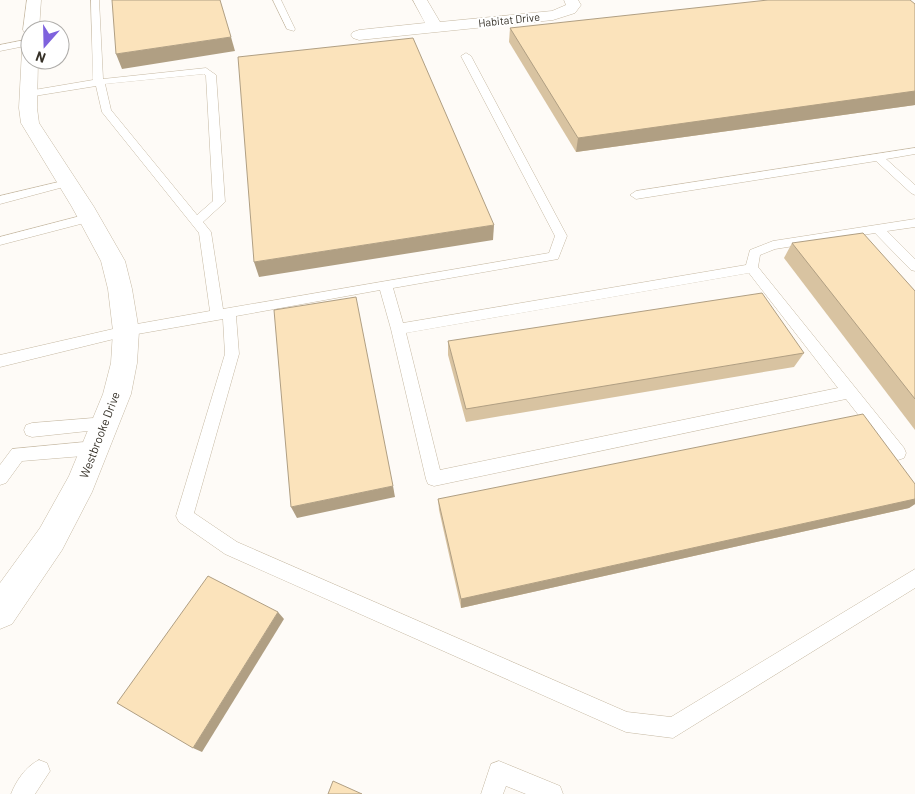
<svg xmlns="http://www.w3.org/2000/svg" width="915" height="794" font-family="Barlow,sans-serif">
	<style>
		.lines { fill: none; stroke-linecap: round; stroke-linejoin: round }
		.service-casing { stroke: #c6b9a3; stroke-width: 1 }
		.minor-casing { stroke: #c6b9a3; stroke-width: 1 }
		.service { fill: #fff; fill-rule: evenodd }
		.minor { fill: #fff; fill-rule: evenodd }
		.wall { fill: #d8c3a1 }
		.shaded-wall { fill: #b09f83 }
		.building { fill: #fbe3bb; stroke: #b09f83 }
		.labels { text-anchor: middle; stroke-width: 4; stroke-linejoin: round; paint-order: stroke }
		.far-street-label { font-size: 11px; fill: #353027; stroke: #fff }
		.street-label { font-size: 12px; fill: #353027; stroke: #fff }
	</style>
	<rect width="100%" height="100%" fill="#fefbf7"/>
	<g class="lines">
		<g class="service-casing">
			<g id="service">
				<path d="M91 0H99L103 79 206 68 216 75 225 202 203 222 211 232 223 309 549 253 555 236 461 56 466 53 471 56 567 236 558 259 393 288 403 323 746 265 750 250 773 241 915 219V227L887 231 915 259V271L911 270 875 233 775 249 760 255 758 267 904 448 906 453 904 458 898 460 892 458 846 399 434 486 428 484 426 479 391 329 380 290 236 316 239 354 194 513 237 542 627 712 671 717 915 569V588L673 738 626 732 619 729 225 554 179 522 176 516 225 354 223 319 126 336 0 367V355L126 326 210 311 199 233 102 112 96 86 28 97 23 94 28 91 93 80ZM204 74 206 76 213 201 197 215 111 110 105 84ZM749 273 838 388 440 470 406 333Z"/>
				<polygon points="273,0 281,0 295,29 294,31 287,29"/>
				<polygon points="30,39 30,45 0,51 0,45"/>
				<polygon points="915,148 915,154 886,159 915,185 915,195 911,193 876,161 636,199 630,195 636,191"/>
				<polygon points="67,180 73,183 71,185 0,204 0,196"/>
				<polygon points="88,214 92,215 94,218 92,221 0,245 0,237"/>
				<polygon points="106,417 111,418 114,423 111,428 106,429 32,437 26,435 24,430 26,425 32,423"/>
				<polygon points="95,441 101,443 103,448 101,453 95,455 22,461 6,483 0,485 0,465 12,449"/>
				<path d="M39 760 47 763 50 771 35 794H11C16 781 26 766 39 760Z"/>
				<polygon points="499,761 560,786 563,794 526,794 506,786 503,794 481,794 491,764"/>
			</g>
		</g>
		<g class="minor-casing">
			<g id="minor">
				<polygon points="27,0 41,0 39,30 30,30 30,34 25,33 23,30"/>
				<polygon points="413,0 427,0 440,22 552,11 566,5 564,0 578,0 581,5 575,13 553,20 359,40 353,38 351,35 353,32 359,30 425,23"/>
				<polygon points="30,45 30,60 38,60 37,108 39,123 94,207 125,261 132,289 139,331 137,363 131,394 92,492 62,550 12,624 0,629 0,583 40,528 69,476 103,394 111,363 113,331 108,289 101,261 72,207 21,123 19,108 22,50 24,47"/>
			</g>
		</g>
		<use href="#service" class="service"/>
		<use href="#minor" class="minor"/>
	</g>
	<g class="wall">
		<polygon points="915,4 915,105 576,152 509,42 510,28"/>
		<polygon points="792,243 915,291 915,430 784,258"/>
		<polygon points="448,341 804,353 794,367 466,422 448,355"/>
		<polygon points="915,484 915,504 909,508 461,608 439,510 438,499"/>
	</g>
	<g class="shaded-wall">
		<polygon points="231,37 235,51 122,69 116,54"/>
		<polygon points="915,91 915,105 576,152 578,138"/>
		<polygon points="494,225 493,240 259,277 254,262"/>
		<polygon points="393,486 395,497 297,518 291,507"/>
		<polygon points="915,499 915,504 909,508 461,608 461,599"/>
		<polygon points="278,612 284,619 202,752 193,748"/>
	</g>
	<g class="building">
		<polygon points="112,0 220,0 231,37 116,54"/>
		<polygon points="768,0 910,0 915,4 915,91 578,138 510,28"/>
		<polygon points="413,38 494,225 254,262 238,57"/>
		<polygon points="863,233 915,291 915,399 792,243"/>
		<polygon points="762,293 804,353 466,409 448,341"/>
		<polygon points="356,297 393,486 291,507 274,310"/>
		<polygon points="863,414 915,484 915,499 461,599 438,499"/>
		<polygon points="208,576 278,612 193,748 117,703"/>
		<polygon points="333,781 362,794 328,794"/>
	</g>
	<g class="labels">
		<g class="far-street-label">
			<text transform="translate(509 20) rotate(-6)" y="4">Habitat Drive</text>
		</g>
		<g class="street-label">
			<text transform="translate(100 435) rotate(-69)" y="4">Westbrooke Drive</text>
		</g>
	</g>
	<g transform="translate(45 45) rotate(200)"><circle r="24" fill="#ffffff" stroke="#aeaca9"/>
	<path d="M0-4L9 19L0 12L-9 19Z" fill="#7e62dd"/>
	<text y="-8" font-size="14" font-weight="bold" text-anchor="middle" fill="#353027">N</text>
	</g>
</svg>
